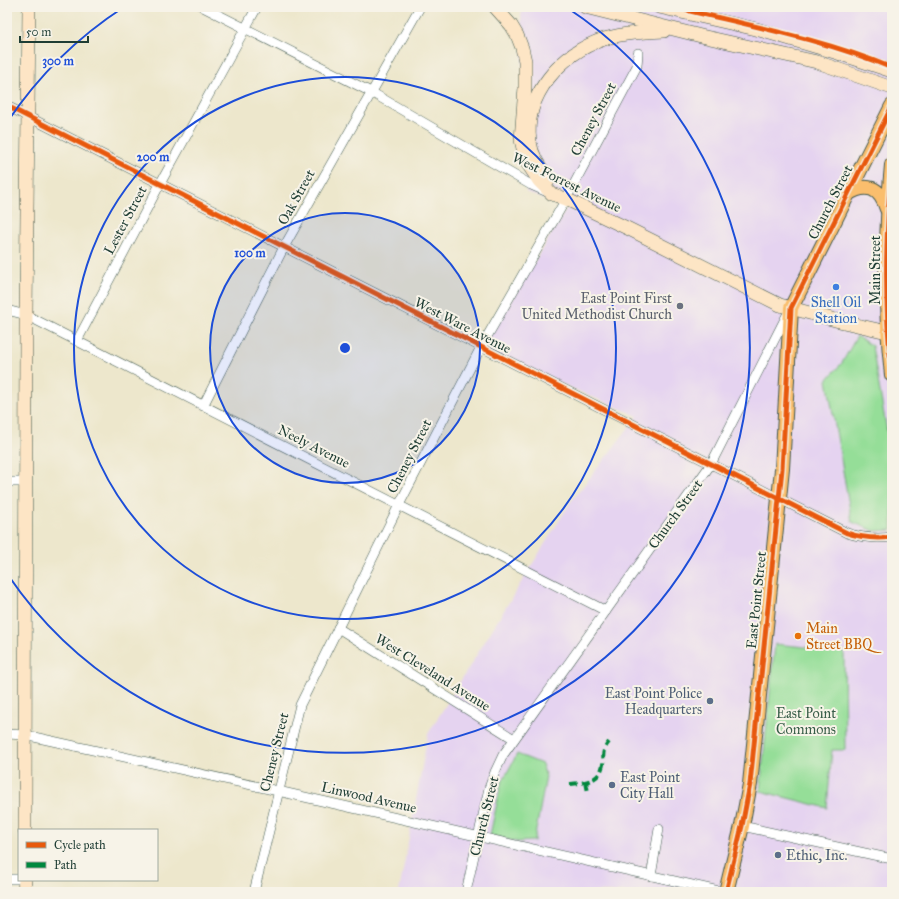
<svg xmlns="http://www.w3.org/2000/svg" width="899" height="899" font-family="'IM FELL Great Primer',serif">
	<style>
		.built { fill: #e5d3f0 }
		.green { fill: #95de98; stroke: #5a8e66 }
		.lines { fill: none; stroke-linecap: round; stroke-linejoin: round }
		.street-casing { stroke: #3e564b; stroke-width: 10 }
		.secondary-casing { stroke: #3e564b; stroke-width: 14 }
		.primary-casing { stroke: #3e564b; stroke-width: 16 }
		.street { stroke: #fff; stroke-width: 9 }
		.secondary { stroke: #fde5c5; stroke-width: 13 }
		.primary { stroke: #fabe6d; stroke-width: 14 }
		.quiet { stroke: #00873e; stroke-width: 4; stroke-dasharray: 8 4; stroke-linecap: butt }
		.cycleway-casing { stroke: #f7f3e8; stroke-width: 8 }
		.cycleway { stroke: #e8590c; stroke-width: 5 }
		.ring { fill: none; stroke: #1d4ed8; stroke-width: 2 }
		.shop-dot { fill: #3f7fe0; stroke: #f7f3e8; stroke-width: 1.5 }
		.worship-dot { fill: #6b7280; stroke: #f7f3e8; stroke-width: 1.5 }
		.food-dot { fill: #e8710a; stroke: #f7f3e8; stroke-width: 1.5 }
		.service-dot { fill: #5c6f8a; stroke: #f7f3e8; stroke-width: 1.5 }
		.labels { text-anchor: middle; stroke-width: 4; stroke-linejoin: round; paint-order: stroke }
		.street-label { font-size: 14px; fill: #1f3d34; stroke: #f7f3e8 }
		.worship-label { font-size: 14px; fill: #5b616d; stroke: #f7f3e8; text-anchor: end }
		.shop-label { font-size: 14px; fill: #366cbe; stroke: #f7f3e8 }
		.food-label { font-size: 14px; fill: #c56008; stroke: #f7f3e8; text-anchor: start }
		.service-label { font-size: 14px; fill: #4e5e75; stroke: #f7f3e8; text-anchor: start }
		.park-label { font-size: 14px; fill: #375d48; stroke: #f7f3e8 }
		.centre { fill: #1d4ed8; stroke: #f7f3e8; stroke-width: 2 }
		.ring-label { font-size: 12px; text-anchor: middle; font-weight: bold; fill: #1d4ed8; stroke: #f7f3e8; stroke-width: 4; stroke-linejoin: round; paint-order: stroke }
	</style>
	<rect width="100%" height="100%" fill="#f7f3e8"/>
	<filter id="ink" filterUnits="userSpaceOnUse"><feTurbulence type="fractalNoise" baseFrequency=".025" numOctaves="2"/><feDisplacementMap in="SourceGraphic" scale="8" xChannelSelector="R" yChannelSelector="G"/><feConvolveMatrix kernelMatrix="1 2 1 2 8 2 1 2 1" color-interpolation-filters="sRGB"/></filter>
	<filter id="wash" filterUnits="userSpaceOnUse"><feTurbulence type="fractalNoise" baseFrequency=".012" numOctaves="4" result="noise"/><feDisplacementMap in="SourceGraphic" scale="16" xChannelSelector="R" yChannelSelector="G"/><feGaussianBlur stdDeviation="0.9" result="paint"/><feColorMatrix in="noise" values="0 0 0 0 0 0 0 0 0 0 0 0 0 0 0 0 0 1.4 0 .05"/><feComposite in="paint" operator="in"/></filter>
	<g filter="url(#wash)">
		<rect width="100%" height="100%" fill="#ede7cc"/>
		<polygon class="built" points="521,7 892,7 892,892 399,892 428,734 570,503 638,416 481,350 567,208 526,192"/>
		<g class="green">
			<polygon points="857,336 872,346 892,460 892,530 875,531 852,522 827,380 842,363"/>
			<polygon points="775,644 844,651 845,750 832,750 827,808 760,791"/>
			<polygon points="517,754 542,764 546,777 534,841 517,842 490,835 501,784"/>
		</g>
	</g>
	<g filter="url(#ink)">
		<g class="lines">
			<g class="street-casing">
				<g id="street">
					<polyline points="203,7 371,92 531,185 547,192"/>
					<path d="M7 106 847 533C862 538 876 539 892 537"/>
					<polyline points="7,310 26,315 606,611"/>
					<polyline points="77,341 160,184 257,7"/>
					<polyline points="203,406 284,247 420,7"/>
					<polyline points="7,482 25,482"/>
					<polyline points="338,628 514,739"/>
					<polyline points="7,734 25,735 278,791 723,892"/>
					<polyline points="742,826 892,859"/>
					<polyline points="651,876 659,829"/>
					<polyline points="7,879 19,879"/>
					<polyline points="254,892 300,705 399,505 481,347 566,199 637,66 638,53"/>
					<polyline points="466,892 489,788 495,772 503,755 711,464 788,313"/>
				</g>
			</g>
			<g class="secondary-casing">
				<g id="secondary">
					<polyline points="495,7 511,25 517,35 522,48 525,61 525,87 521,140 526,161 539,181 552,194 566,199 629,229 780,305 839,321 887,332"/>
					<polyline points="585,7 701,36 817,62 892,88"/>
					<polyline points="659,7 756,29 838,53 892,71"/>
					<path d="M549 180C541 168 532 157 530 142 523 95 562 53 604 39 624 33 644 32 664 31"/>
					<polyline points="25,830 26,315 29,7"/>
					<polyline points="24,892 25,880"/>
				</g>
			</g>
			<g class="primary-casing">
				<g id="primary">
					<path d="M892 165C885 237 884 303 892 375"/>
					<path d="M847 194C867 182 880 187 887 209"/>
					<polyline points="726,892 742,826 750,784 782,469 791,308 892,106"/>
				</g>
			</g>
			<use href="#street" class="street"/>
			<use href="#secondary" class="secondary"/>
			<use href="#primary" class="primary"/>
			<g class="quiet">
				<polyline points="586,782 588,792"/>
				<path d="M570 784C582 783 598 782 602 768 606 757 599 754 609 742"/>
			</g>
			<g class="cycleway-casing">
				<g id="cycleway">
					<path d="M682 7 690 11C757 27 828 41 892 68"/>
					<path d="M7 106 847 533C862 538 876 539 892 537"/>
					<path d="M892 165C885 237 884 303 892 375"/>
					<polyline points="726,892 742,826 750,784 782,469 791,308 892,106"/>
				</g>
			</g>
			<use href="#cycleway" class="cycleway"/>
		</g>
	</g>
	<circle cx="345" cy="348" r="135" fill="#1d4ed8" fill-opacity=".12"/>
	<g class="ring">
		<circle cx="345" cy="348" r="135"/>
		<circle cx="345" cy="348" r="271"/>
		<path d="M8 121A406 406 0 0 1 124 7M566 7A406 406 0 1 1 8 575"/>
	</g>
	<circle class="shop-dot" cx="836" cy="287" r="4"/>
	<circle class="worship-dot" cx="680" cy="306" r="4"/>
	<circle class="food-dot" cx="798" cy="636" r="4"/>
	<g class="service-dot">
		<circle cx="710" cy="701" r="4"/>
		<circle cx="612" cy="785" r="4"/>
		<circle cx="778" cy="855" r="4"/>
	</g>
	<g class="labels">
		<g class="street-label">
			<text transform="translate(593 119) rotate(-62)" y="5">Cheney Street</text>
			<text transform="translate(567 182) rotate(26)" y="5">West Forrest Avenue</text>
			<text transform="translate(296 197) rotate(-61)" y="5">Oak Street</text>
			<text transform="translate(830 202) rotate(-63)" y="5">Church Street</text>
			<text transform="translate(125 220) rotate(-62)" y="5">Lester Street</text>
			<text transform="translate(875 270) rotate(-90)" y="5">Main Street</text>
			<text transform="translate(463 325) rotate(27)" y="5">West Ware Avenue</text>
			<text transform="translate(314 446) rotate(27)" y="5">Neely Avenue</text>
			<text transform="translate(409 456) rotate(-63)" y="5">Cheney Street</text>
			<text transform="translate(675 514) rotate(-54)" y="5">Church Street</text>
			<text transform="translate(756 600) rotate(-84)" y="5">East Point Street</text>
			<text transform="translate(433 672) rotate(32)" y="5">West Cleveland Avenue</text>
			<text transform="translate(274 752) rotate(-76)" y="5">Cheney Street</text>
			<text transform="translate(369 797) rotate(13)" y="5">Linwood Avenue</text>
			<text transform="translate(484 816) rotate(-76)" y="5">Church Street</text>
		</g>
		<g class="worship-label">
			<text x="672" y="303">East Point First<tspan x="672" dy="16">United Methodist Church</tspan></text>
		</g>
		<g class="shop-label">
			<text x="836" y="307">Shell Oil<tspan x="836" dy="16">Station</tspan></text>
		</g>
		<g class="food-label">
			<text x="806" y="633">Main<tspan x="806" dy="16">Street BBQ</tspan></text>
		</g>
		<g class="service-label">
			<text x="702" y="698" text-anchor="end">East Point Police<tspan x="702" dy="16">Headquarters</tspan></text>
			<text x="620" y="782">East Point<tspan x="620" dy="16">City Hall</tspan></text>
			<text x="786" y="860">Ethic, Inc.</text>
		</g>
		<g class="park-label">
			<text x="806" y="718">East Point<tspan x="806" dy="16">Commons</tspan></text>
		</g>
	</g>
	<circle cx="345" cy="348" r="6" class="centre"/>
	<g class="ring-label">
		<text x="58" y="65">300 m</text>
		<text x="153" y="161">200 m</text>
		<text x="250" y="257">100 m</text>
	</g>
	<rect width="899" height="899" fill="none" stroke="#f7f3e8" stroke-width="24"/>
	<rect x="18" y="829" width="140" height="52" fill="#f7f3e8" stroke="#a1aaa0"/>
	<rect x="26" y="842" width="20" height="6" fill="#e8590c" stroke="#a1aaa0"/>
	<text x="54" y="849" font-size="12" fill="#1f3d34">Cycle path</text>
	<rect x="26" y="862" width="20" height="6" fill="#00873e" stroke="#a1aaa0"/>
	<text x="54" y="869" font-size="12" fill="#1f3d34">Path</text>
	<path d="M20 36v6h68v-6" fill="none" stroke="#1f3d34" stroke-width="2"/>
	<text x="26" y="36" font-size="12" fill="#1f3d34" stroke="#f7f3e8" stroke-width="3" paint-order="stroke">50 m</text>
</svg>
